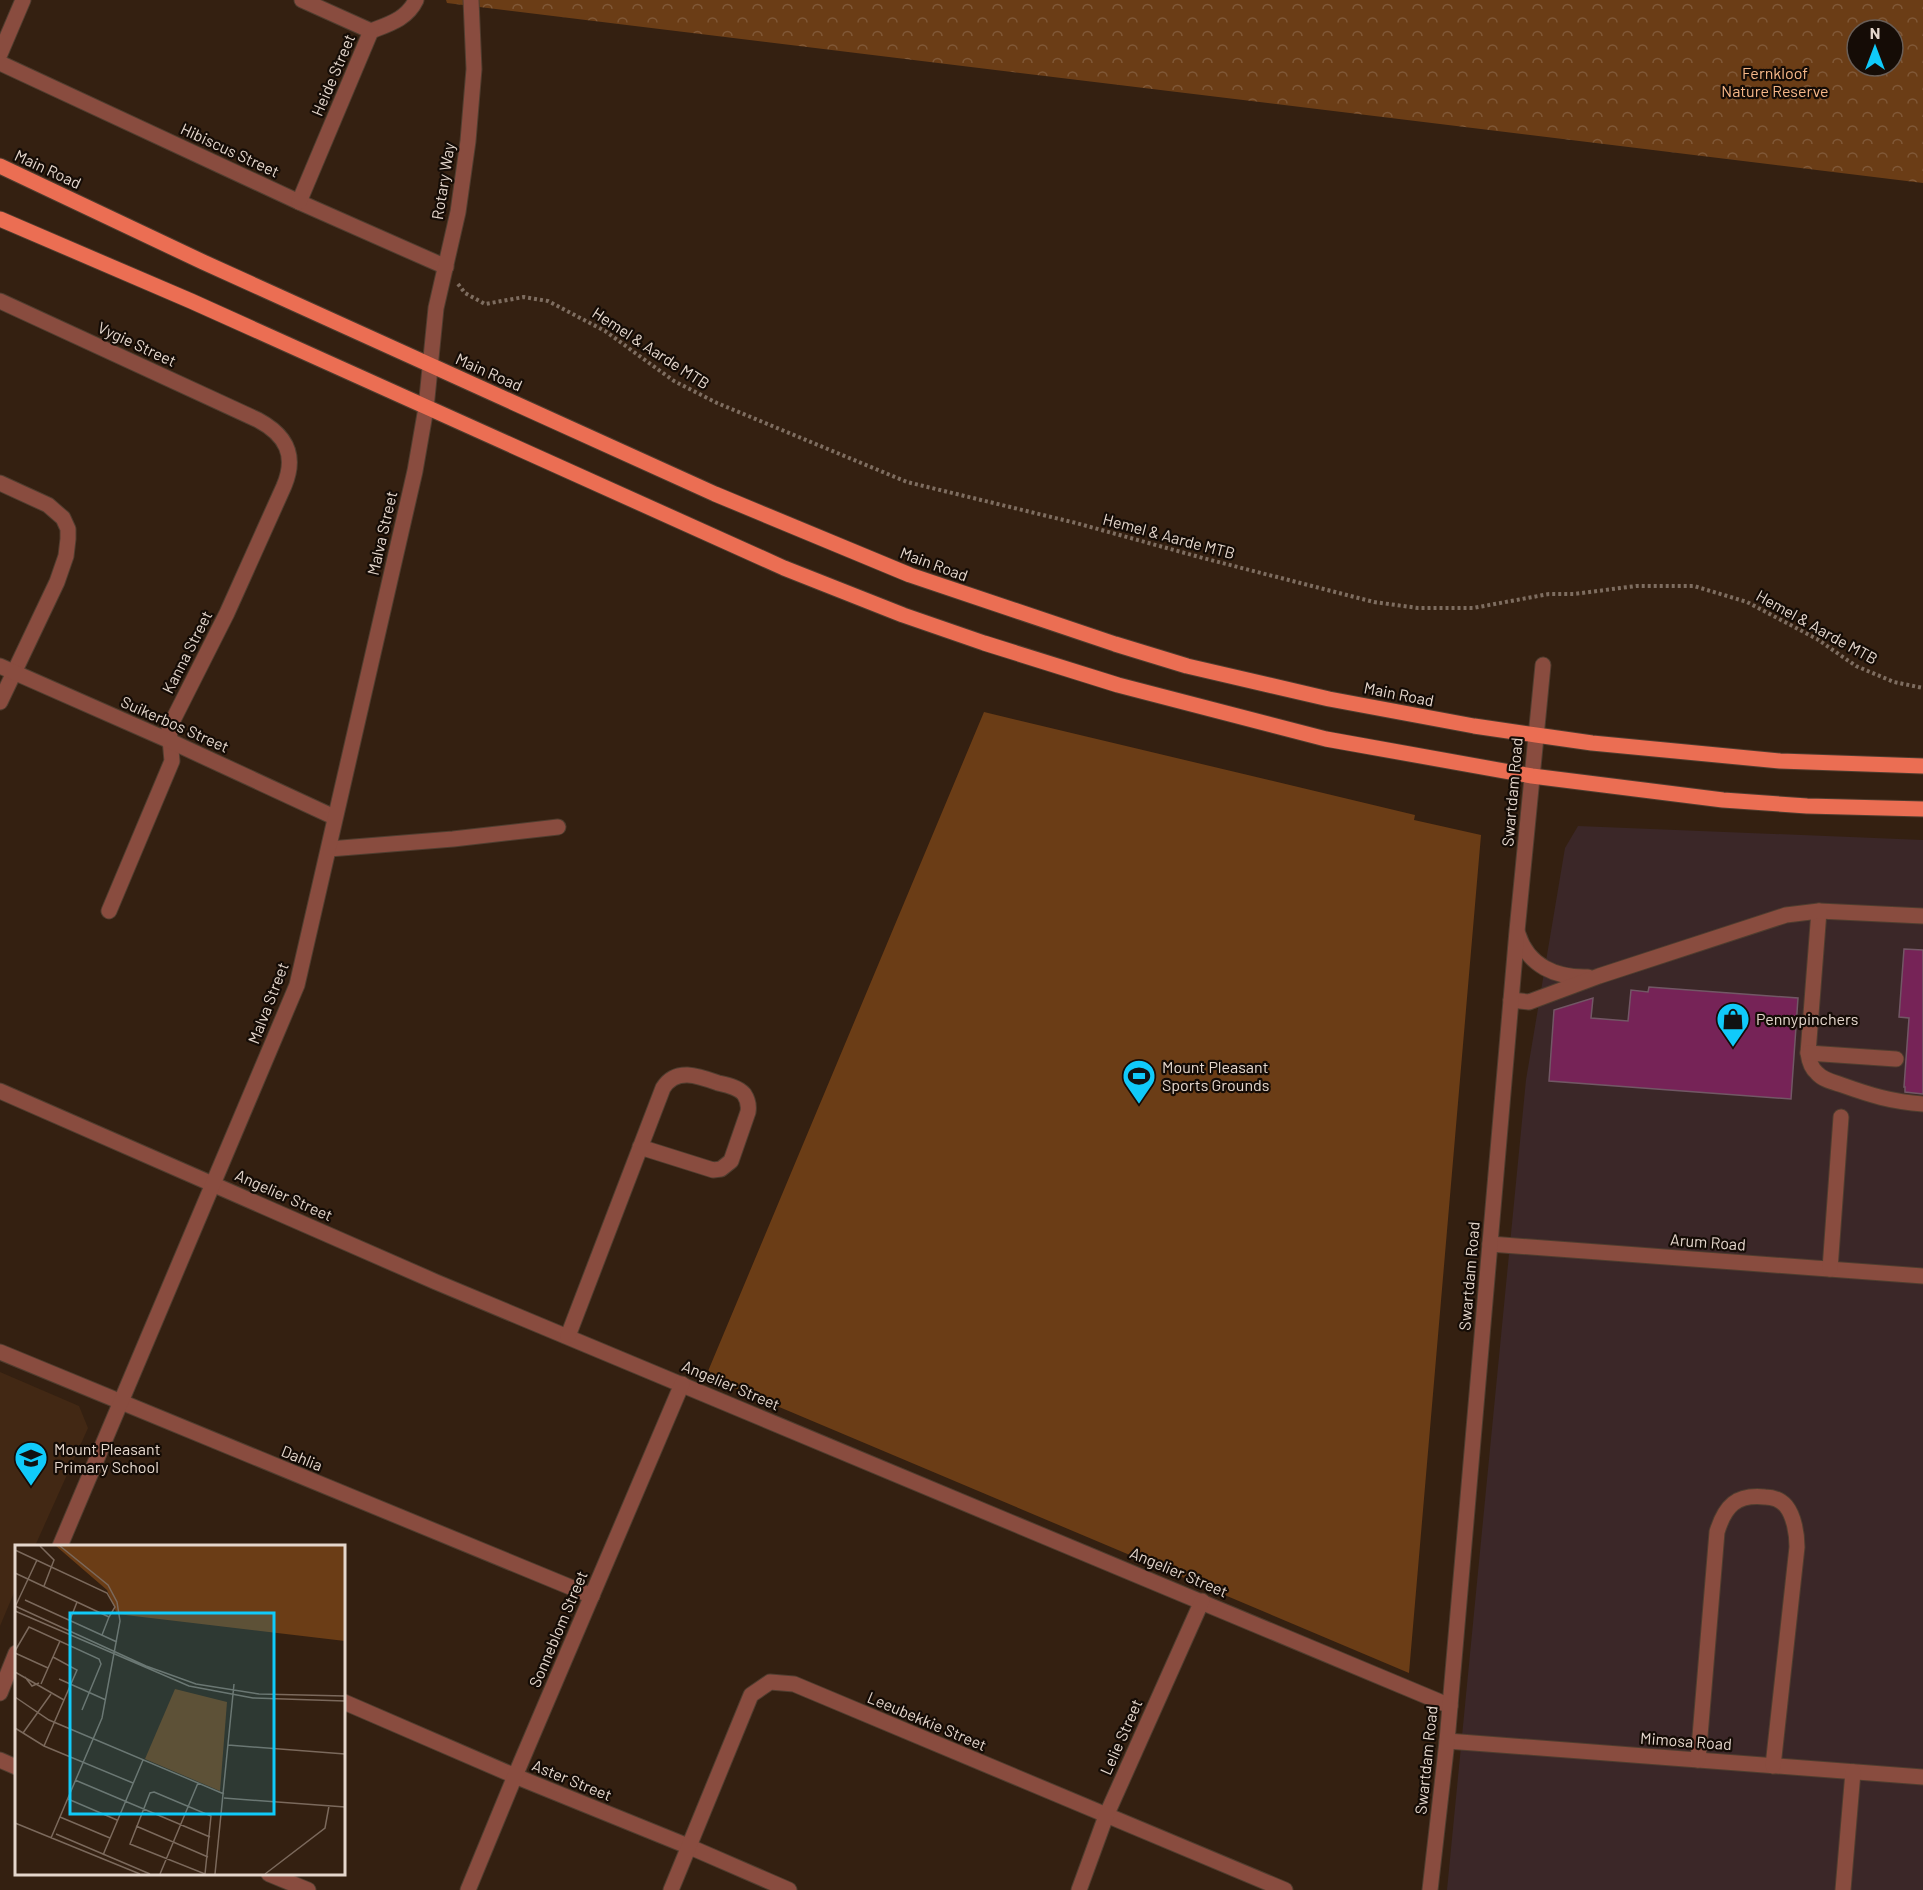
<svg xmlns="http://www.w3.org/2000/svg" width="1923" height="1890" font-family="Barlow,sans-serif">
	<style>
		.commercial { fill: #3b2728 }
		.built { fill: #422814 }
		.grass { fill: #6b3d16 }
		.park { fill: url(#park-crowns); fill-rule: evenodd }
		.building { fill: #762357; stroke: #725765; stroke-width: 1.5 }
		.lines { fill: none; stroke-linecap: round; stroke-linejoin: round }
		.minor-casing { stroke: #503d2f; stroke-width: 17 }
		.major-casing { stroke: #503d2f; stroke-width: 17 }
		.path { stroke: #7e6d60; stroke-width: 4; stroke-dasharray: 3 3; stroke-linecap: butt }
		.minor { stroke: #894c3f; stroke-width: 15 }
		.major { stroke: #eb6e53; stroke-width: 15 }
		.labels { text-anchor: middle; stroke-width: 4.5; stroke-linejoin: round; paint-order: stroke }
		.park-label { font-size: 16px; fill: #f7b889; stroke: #150c06 }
		.street-label { font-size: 16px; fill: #e5d7cd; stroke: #150c06 }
		.poi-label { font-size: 16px; fill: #e5d7cd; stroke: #150c06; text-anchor: start }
		.inset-road { fill: none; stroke: #7b695c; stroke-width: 1.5 }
		.view { fill: #10cafa; fill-opacity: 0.15; stroke: #10cafa; stroke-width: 3 }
		.inset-edge { fill: none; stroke: #e5d7cd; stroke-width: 3 }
	</style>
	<defs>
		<pattern id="park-crowns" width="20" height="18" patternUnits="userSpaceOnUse" patternTransform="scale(1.5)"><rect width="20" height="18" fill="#6b3d16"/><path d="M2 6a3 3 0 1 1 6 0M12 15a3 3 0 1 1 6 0" fill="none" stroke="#805837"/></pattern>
	</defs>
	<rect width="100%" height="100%" fill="#342011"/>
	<polygon class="commercial" points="1578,826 1923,840 1923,1890 1447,1890 1526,1080 1565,848"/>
	<polygon class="built" points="0,1372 79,1406 88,1428 35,1546 16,1546 16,1588 0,1626"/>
	<polygon class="grass" points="984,712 1415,815 1414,820 1481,835 1409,1673 706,1376"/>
	<path class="park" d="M446 0H1923V183L447 3ZM1857 30H1893V66H1857Z"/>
	<g class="building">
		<polygon points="1904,949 1923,950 1923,1094 1905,1092 1905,1087 1904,1087 1909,1018 1899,1017"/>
		<polygon points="1649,987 1798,998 1791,1099 1549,1081 1554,1010 1593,998 1591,1018 1628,1021 1631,990 1648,992"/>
	</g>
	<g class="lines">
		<g class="minor-casing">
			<g id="minor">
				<path d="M371 31C389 24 407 19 416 0"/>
				<polyline points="0,54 23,0"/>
				<polyline points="0,63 299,202 446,267"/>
				<polyline points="299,202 371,31 302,0"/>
				<path d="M0 301 258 420C286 435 297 455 284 486L227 613 169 728 172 761 109 911"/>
				<polyline points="0,483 48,505 63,518 68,529 68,539 66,556 57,582 0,702"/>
				<polyline points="0,666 170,741 334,817"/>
				<polyline points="329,849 453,839 558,827"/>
				<path d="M1819 911 1808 1053C1809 1061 1811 1068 1817 1073 1823 1080 1833 1082 1842 1085 1870 1095 1892 1102 1923 1104"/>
				<path d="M1518 934C1528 966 1556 978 1588 977"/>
				<polyline points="1511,1000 1529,1002 1599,976 1786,915 1819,911 1923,916"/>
				<polyline points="1808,1053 1896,1059"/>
				<polyline points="0,1091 436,1282 1450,1706"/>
				<polyline points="1490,1244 1923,1276"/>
				<polyline points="1830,1269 1841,1117"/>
				<path d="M568 1336 663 1088C676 1067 699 1076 718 1083 727 1085 738 1087 744 1094 748 1100 749 1106 748 1112L731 1161 721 1169 713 1170 640 1147"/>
				<polyline points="0,1352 592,1596"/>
				<polyline points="60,1546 297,985 415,471 426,408 436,308 458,212 468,141 474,69 471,0"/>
				<polyline points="0,1693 16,1653"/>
				<polyline points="344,1702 515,1776 690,1847 789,1890"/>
				<polyline points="1447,1741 1923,1777"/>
				<polyline points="0,1760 16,1767"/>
				<path d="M1698 1760 1717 1532C1725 1506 1736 1494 1765 1497 1773 1497 1780 1499 1786 1506 1794 1516 1797 1534 1797 1547L1773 1766"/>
				<polyline points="269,1874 308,1890"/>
				<polyline points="468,1890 515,1776 682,1384"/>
				<polyline points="671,1890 751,1695 770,1682 794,1684 1285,1890"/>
				<polyline points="1079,1890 1106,1816 1202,1601"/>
				<polyline points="1430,1890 1447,1741 1517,931 1543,665"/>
				<polyline points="1843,1890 1853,1772"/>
			</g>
		</g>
		<g class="major-casing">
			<g id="major">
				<polyline points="0,166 203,262 715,494 910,575 1115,644 1187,666 1329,699 1474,726 1536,735 1592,743 1780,761 1923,766"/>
				<polyline points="0,219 191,301 784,568 903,615 984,643 1118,685 1326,739 1532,776 1723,800 1807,806 1923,809"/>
			</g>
		</g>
		<polyline class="path" points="458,284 465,293 485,304 524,297 548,301 605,331 674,381 717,403 907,482 1076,523 1203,558 1374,602 1418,608 1473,608 1549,594 1574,594 1636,586 1694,586 1747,602 1817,639 1856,666 1894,682 1923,688"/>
		<use href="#minor" class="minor"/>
		<use href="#major" class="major"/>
	</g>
	<defs>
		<g id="shop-pin" transform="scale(1.725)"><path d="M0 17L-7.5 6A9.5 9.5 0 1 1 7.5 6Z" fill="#10cafa" stroke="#150c06"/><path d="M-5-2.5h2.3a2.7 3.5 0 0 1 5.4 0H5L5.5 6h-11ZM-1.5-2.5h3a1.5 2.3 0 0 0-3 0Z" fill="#111"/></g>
		<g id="stadium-pin" transform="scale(1.725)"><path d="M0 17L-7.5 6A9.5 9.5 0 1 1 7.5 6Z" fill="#10cafa" stroke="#150c06"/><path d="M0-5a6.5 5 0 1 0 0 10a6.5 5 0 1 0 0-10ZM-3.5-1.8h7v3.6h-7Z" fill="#111"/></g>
		<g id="school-pin" transform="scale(1.725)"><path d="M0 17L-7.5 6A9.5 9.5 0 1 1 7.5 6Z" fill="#10cafa" stroke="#150c06"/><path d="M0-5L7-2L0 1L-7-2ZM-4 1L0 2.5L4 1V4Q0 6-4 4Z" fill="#111"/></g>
	</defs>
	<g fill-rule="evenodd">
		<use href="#shop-pin" x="1733" y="1019"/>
		<use href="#stadium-pin" x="1139" y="1076"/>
		<use href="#school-pin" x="31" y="1458"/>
	</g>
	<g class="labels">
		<g class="park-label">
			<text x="1775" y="79">Fernkloof<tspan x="1775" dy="18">Nature Reserve</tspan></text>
		</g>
		<g class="street-label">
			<text transform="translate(333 75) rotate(-67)" y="6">Heide Street</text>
			<text transform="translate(230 150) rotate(25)" y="6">Hibiscus Street</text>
			<text transform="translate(48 169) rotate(25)" y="6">Main Road</text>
			<text transform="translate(443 181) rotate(-81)" y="6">Rotary Way</text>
			<text transform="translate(137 344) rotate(25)" y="6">Vygie Street</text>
			<text transform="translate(651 348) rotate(33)" y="6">Hemel &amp; Aarde MTB</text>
			<text transform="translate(489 372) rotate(24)" y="6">Main Road</text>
			<text transform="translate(382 533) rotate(-77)" y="6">Malva Street</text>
			<text transform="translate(1169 536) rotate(15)" y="6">Hemel &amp; Aarde MTB</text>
			<text transform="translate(934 564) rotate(20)" y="6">Main Road</text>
			<text transform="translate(1817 627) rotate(29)" y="6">Hemel &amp; Aarde MTB</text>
			<text transform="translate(187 652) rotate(-63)" y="6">Kanna Street</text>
			<text transform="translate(1399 694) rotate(11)" y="6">Main Road</text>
			<text transform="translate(175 724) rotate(24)" y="6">Suikerbos Street</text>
			<text transform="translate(1512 792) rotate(-85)" y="6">Swartdam Road</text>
			<text transform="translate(268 1003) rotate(-69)" y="6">Malva Street</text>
			<text transform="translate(284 1195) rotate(24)" y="6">Angelier Street</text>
			<text transform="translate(1708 1242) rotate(4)" y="6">Arum Road</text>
			<text transform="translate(1469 1276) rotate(-85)" y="6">Swartdam Road</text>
			<text transform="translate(731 1385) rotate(23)" y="6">Angelier Street</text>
			<text transform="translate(302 1458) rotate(22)" y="6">Dahlia</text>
			<text transform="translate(1179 1572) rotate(23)" y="6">Angelier Street</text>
			<text transform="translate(558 1629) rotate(-67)" y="6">Sonneblom Street</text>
			<text transform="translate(927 1721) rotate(23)" y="6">Leeubekkie Street</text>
			<text transform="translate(1121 1737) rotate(-66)" y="6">Lelie Street</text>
			<text transform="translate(1686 1741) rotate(4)" y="6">Mimosa Road</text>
			<text transform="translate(1426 1760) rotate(-84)" y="6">Swartdam Road</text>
			<text transform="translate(572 1780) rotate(22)" y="6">Aster Street</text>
		</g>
		<g class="poi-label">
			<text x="1756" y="1025">Pennypinchers</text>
			<text x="1162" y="1073">Mount Pleasant<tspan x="1162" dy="18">Sports Grounds</tspan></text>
			<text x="54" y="1455">Mount Pleasant<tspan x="54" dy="18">Primary School</tspan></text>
		</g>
	</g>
	<g transform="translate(15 1545)">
		<rect width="330" height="330" fill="#342011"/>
		<path d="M160 144 212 157 205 246 130 214Z" fill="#6b3d16"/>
		<path d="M41 1H330V96L102 69 92 45Z" fill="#6b3d16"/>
		<path class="inset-road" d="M25 1 39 15 29 41M0 5 92 48 100 62 94 72M0 28 94 72 87 90M10 55 102 97M0 61 131 121 181 139 244 149 330 151M0 62 22 15M0 66 174 141 238 153 330 156M55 75 62 57M0 106 14 82 84 114 86 119 67 165M0 108 33 123M0 127 49 155M10 132 17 141 24 138M44 134 91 155M26 139 45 96M0 152 34 175 209 249M0 183 29 201 118 238M8 188 36 149M213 200 330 209M29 201 62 125 38 112M60 235 195 292M139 247 196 271 190 329 115 299 135 248ZM209 253 330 262M53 254 102 275M45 272 95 293M0 278 125 329M121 281 193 312M41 289 135 329M36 293 87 173 105 76 102 57 93 40 45 1M88 310 128 215M145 329 183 238M200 329 219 139M250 329 310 283 314 261"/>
		<path class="view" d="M55 68H259V269H55Z"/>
		<rect width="330" height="330" class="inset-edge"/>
	</g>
	<g transform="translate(1875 48)"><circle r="28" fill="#150c06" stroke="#685d56" stroke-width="1.5"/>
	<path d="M0-4.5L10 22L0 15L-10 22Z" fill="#10cafa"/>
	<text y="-9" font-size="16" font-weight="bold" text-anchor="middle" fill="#e5d7cd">N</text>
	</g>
</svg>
